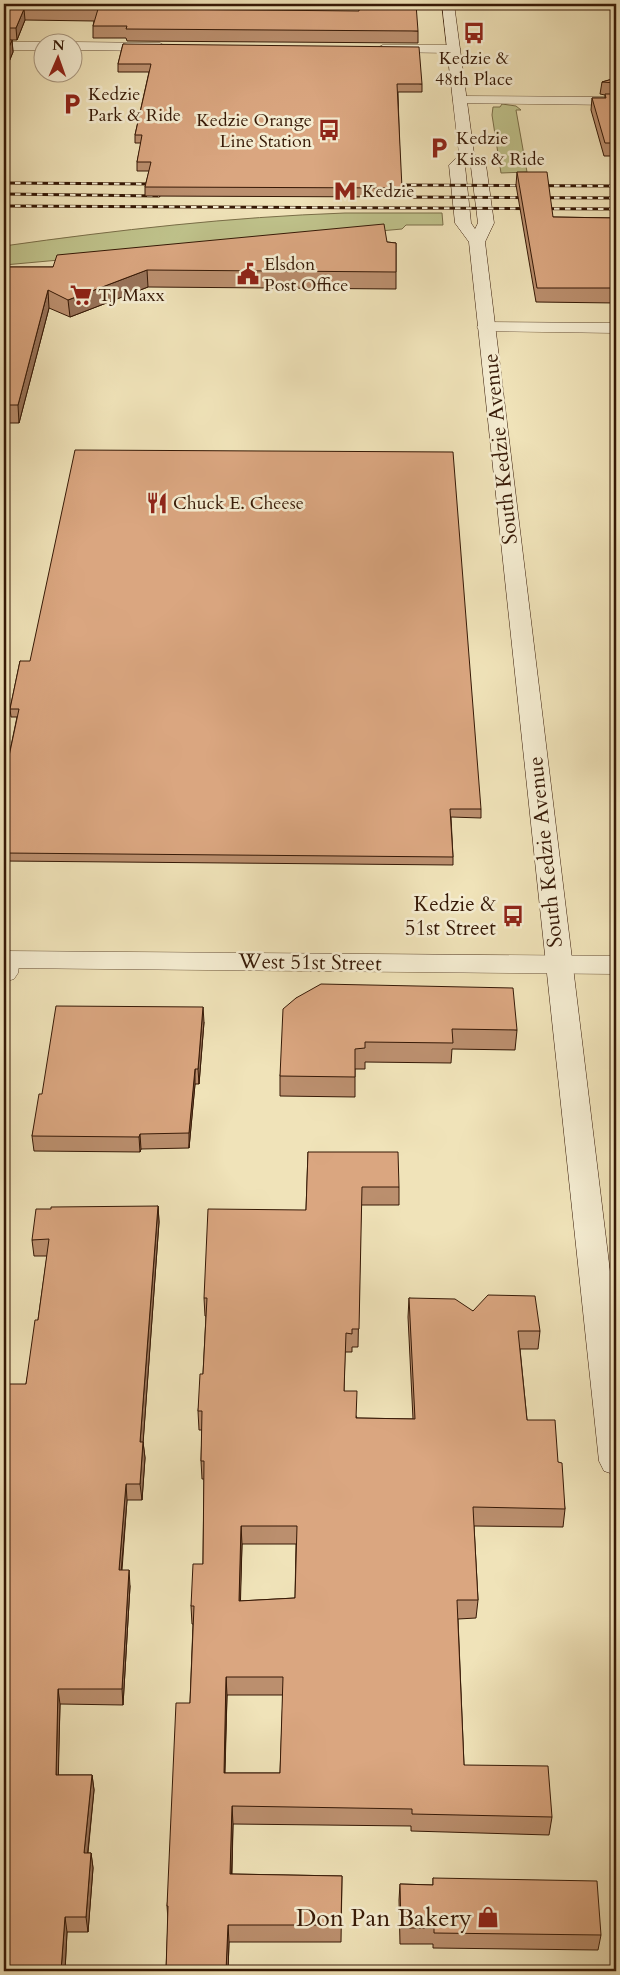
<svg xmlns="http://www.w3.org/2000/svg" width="620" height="1975" font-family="Cardo,serif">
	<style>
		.green { fill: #bfc28b; stroke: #7a6e48 }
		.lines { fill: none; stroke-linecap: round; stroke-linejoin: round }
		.minor-casing { stroke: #644c33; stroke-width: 1 }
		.tertiary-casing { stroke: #644c33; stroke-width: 1 }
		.secondary-casing { stroke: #361906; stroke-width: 1 }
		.minor { fill: #f5edd2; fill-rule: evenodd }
		.tertiary { fill: #f5edd2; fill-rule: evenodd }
		.secondary { fill: #f5edd2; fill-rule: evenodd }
		.rail-casing { stroke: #361906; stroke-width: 3 }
		.rail { stroke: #f5edd2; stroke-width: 2; stroke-dasharray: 5.5; stroke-linecap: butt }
		.wall { fill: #bb8f6e; stroke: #361906; fill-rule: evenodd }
		.shaded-wall { fill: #99745a; stroke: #361906 }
		.building { fill: #daa680; stroke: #361906; fill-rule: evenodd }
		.labels { text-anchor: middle; stroke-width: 5; stroke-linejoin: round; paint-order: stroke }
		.far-poi-label { font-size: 18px; fill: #361906; stroke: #f5edd2; text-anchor: start }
		.street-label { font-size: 21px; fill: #361906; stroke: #f5edd2 }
		.poi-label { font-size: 21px; fill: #361906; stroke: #f5edd2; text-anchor: end }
		.near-poi-label { font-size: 25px; fill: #361906; stroke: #f5edd2; text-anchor: end }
	</style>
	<rect width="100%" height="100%" fill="#f0e3b9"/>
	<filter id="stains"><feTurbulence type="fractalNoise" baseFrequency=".004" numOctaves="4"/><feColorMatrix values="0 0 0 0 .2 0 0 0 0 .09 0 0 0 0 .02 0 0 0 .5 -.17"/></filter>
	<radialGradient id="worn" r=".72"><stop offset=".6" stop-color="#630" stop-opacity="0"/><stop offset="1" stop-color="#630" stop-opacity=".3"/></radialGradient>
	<g class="green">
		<polygon points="502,104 516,106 521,110 516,110 527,172 501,173 492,115 493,107 500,107"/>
		<path d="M345 213H442L443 225H406L402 229 4 265V246C117 230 231 217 345 213Z"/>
	</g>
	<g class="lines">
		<g class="minor-casing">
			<g id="minor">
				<polygon points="4,42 44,42 42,50 4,50"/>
				<polygon points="70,42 72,42 160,43 167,47 160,51 72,50 72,42"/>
				<polygon points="383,45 454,45 461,49 454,53 378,52 376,49"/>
				<polygon points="460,96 616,97 616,105 455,103 453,100 455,97"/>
				<polygon points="486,322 616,323 616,333 480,331 477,327 480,323"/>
				<polygon points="6,950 16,953 20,959 18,973 14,979 4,982 4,951"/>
			</g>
		</g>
		<g class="tertiary-casing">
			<polygon id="tertiary" points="4,951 616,956 616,974 4,968"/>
		</g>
		<g class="secondary-casing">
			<path id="secondary" d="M442 4H454L474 154 486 165 494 223 485 242 616 1321V1475L604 1471 599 1461 469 242 455 223 449 165 459 155ZM467 164 471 167 478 223 475 229 471 223 465 166Z"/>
		</g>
		<use href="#minor" class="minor"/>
		<use href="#tertiary" class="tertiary"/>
		<use href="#secondary" class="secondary"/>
		<g class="rail-casing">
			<g id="rail">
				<polyline points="4,183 159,184"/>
				<polyline points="389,185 616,186"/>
				<polyline points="4,194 159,196"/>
				<polyline points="389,197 616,198"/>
				<polyline points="4,206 616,209"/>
			</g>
		</g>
		<use href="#rail" class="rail"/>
	</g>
	<g class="wall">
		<polygon points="4,4 156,4 155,10 418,31 418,43 127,41 126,38 93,38 93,26 94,21 25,20 17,40 12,40 13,52 4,74"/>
		<polygon points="123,44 422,84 422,92 398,92 401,197 145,196 145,187 149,171 137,171 137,162 141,143 135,143 135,135 149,72 118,72 118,64"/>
		<polygon points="616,78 616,156 604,156 591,110 592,98 605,98 605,95 600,94 602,82"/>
		<polygon points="517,172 553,217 616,218 616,303 536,302 516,185"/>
		<polygon points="387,242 396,243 396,289 148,287 70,317 49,308 19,423 4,423 4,267 53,267"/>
		<polygon points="20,661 481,809 481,818 451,817 453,857 453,865 4,861 4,780 17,717 11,717 10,709"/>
		<polygon points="296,998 517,1030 515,1050 452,1049 451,1063 365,1062 365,1069 355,1069 355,1097 280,1096 280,1076"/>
		<polygon points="204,1022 199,1084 195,1084 189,1148 141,1149 140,1152 34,1151 32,1136 42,1094"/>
		<path d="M308 1152 399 1187V1205H361L358 1347H352V1352H345L344 1391 357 1418 413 1419 408 1317 409 1298 473 1311 540 1331 538 1349H520L527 1420 558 1462 565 1509 563 1527 474 1526 478 1600 476 1618 458 1619 464 1765 552 1817 549 1835 411 1831V1826L233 1824 232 1874 342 1876 341 1942H229L228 1971H166L168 1920 167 1906 190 1703 193 1624H192L191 1606 203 1564 204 1479H202L201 1461 202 1430H199L198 1411 203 1374 206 1316H205L204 1298 306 1210ZM242 1544H296L295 1598 240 1601ZM227 1695H283L280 1773H225Z"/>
		<polygon points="158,1206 159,1222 143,1442 145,1458 142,1500 127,1500 122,1570 130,1586 123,1705 60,1704 58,1775 92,1775 94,1790 88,1853 91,1853 93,1868 88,1932 67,1932 65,1971 4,1971 4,1422 26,1384 38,1320 47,1256 34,1256 32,1240"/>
		<polygon points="433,1878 601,1935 598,1950 433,1948 433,1944 400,1944 399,1900 400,1884 433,1885"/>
	</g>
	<g class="shaded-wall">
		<polygon points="153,4 156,4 152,21 152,9"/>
		<polygon points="24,9 25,20 17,40 16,28"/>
		<polygon points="12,40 13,52 4,74 4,59"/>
		<polygon points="147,270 148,287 70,317 68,300"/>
		<polygon points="48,290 49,308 19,423 18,405"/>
		<polygon points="203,1007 204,1022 199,1084 198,1069"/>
		<polygon points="195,1069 195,1084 189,1148 189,1133"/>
		<polygon points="140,1134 141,1149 140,1152 139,1137"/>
		<polygon points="158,1206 159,1222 142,1458 140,1442"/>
		<polygon points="143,1442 145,1458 142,1500 140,1484"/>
		<polygon points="126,1484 127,1500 120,1586 119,1570"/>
		<polygon points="241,1526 242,1544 240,1619 239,1601"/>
		<polygon points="129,1570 130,1586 123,1705 122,1689"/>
		<polygon points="226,1677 227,1695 224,1791 224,1773"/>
		<polygon points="58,1689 60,1704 58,1790 56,1775"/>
		<polygon points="92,1775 94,1790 86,1868 84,1853"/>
		<polygon points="232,1806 233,1824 231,1891 230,1874"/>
		<polygon points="91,1853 93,1868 88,1932 86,1917"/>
		<polygon points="65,1917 67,1932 65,1971 61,1971"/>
		<polygon points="228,1925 229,1942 228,1971 226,1971"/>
	</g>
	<g class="building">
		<polygon points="4,4 153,4 152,9 359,11 359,4 416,4 418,31 126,29 127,26 93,26 98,9 24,9 16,28 4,28"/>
		<polygon points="4,39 12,40 4,59"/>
		<polygon points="123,44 419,47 422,84 397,84 402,188 145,187 151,162 137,162 142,135 135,135 151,64 118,64"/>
		<polygon points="616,78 616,83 602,82"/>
		<polygon points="605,94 616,94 616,143 605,143 592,98 606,98"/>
		<polygon points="517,172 547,172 553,217 616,218 616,288 537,288"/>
		<polygon points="384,224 387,242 396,243 396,272 147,270 68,300 48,290 18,405 4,405 4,267 53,267 57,255"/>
		<polygon points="75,450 453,452 481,809 450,809 453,857 4,853 4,780 19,709 10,709 20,661 30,661"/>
		<polygon points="321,984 513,988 517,1030 452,1029 453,1043 365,1042 365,1048 355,1049 355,1077 280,1076 283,1009 296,998"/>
		<polygon points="56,1006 203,1007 198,1069 195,1069 189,1133 140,1134 139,1137 32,1136 39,1094 42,1094"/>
		<path d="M308 1152H398L399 1187H362L359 1329H352V1334L346 1333 344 1391H357L356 1418 415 1419 409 1298 455 1299 473 1311 488 1295 535 1296 540 1331H518L527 1420H555L558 1462 562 1463 565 1509 473 1507 478 1600H457L464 1765 548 1766 552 1817 412 1814V1809L232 1806 230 1874 342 1876 341 1925H228L226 1971H166L168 1906H167L176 1703H190L194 1606H191L193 1564H203L204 1461H201L202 1411H198L200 1374H203L207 1298H204L208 1209 306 1210ZM241 1526H297L295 1598 239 1601ZM226 1677H283L280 1773H224Z"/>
		<polygon points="158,1206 140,1442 143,1442 140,1484 126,1484 119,1570 129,1570 122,1689 58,1689 56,1775 92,1775 84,1853 91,1853 86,1917 65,1917 61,1971 4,1971 4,1841 7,1838 4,1838 4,1422 8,1384 26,1384 35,1320 38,1320 49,1239 32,1240 36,1209 51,1209 51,1207"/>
		<polygon points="433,1878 597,1881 601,1935 434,1933 434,1928 401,1928 400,1884 433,1885"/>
	</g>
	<defs>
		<g id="bus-bare" transform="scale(1.725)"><path d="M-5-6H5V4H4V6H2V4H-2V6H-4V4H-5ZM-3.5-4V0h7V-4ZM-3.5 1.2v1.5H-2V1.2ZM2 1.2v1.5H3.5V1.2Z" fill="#8f2418" stroke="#f5edd2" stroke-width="2.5" paint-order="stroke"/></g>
		<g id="parking-bare" transform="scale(1.725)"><path d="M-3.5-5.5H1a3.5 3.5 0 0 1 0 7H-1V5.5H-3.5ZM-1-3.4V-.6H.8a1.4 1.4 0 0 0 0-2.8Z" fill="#8f2418" stroke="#f5edd2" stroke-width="2.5" paint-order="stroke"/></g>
		<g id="metro-bare" transform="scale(1.725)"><path d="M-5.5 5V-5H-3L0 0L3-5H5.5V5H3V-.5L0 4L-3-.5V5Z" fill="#8f2418" stroke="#f5edd2" stroke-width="2.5" paint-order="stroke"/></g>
		<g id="civic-bare" transform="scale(1.725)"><path d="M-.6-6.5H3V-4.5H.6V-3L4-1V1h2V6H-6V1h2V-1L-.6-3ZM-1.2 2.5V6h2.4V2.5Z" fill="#8f2418" stroke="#f5edd2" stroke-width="2.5" paint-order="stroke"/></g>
		<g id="supermarket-bare" transform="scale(1.725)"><path d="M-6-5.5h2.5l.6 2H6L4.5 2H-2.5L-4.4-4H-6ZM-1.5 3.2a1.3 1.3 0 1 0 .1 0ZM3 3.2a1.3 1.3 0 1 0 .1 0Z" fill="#8f2418" stroke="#f5edd2" stroke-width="2.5" paint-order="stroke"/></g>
		<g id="restaurant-bare" transform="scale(1.725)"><path d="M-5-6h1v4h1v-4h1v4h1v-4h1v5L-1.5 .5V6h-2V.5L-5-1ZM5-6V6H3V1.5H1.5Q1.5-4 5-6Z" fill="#8f2418" stroke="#f5edd2" stroke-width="2.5" paint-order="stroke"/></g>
		<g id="shop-bare" transform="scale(1.725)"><path d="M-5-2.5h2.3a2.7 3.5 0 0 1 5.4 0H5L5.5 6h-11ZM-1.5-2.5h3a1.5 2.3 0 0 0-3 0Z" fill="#8f2418" stroke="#f5edd2" stroke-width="2.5" paint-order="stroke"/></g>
	</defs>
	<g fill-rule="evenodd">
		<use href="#bus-bare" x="474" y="33"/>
		<use href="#parking-bare" x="72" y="104"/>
		<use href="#bus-bare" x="329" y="130"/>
		<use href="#parking-bare" x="439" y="148"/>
		<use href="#metro-bare" x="345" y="191"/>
		<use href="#civic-bare" x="248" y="274"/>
		<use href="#supermarket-bare" x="81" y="295"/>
		<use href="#restaurant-bare" x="157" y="503"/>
		<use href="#bus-bare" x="513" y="916"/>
		<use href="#shop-bare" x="488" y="1917"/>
	</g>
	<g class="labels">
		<g class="far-poi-label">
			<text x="474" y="64" text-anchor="middle">Kedzie &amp;<tspan x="474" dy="21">48th Place</tspan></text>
			<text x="88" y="100">Kedzie<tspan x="88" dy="21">Park &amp; Ride</tspan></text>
			<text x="312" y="126" text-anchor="end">Kedzie Orange<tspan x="312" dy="21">Line Station</tspan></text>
			<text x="456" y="144">Kedzie<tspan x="456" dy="21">Kiss &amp; Ride</tspan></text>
			<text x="362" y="197">Kedzie</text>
			<text x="264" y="270">Elsdon<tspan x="264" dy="21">Post Office</tspan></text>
			<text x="98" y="301">TJ Maxx</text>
			<text x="173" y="509">Chuck E. Cheese</text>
		</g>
		<g class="street-label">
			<text transform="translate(500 449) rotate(-96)" y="7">South Kedzie Avenue</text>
			<text transform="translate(545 852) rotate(-96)" y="7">South Kedzie Avenue</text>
			<text transform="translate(310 962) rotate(1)" y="7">West 51st Street</text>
		</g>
		<g class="poi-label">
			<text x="496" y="911">Kedzie &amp;<tspan x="496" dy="24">51st Street</tspan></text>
		</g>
		<g class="near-poi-label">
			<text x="472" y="1926">Don Pan Bakery</text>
		</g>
	</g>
	<rect width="620" height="1975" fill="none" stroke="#f0e3b9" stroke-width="20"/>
	<rect x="5" y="5" width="610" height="1965" fill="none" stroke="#361906" stroke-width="2.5"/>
	<rect x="10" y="10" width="600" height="1955" fill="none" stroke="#361906"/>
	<g transform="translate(58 58) rotate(2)"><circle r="24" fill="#f5edd2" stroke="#a99880"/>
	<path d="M0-4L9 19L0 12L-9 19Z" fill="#8f2418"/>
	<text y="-8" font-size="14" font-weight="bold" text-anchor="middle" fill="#361906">N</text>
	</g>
	<rect width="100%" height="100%" filter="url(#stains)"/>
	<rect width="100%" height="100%" fill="url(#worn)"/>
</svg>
